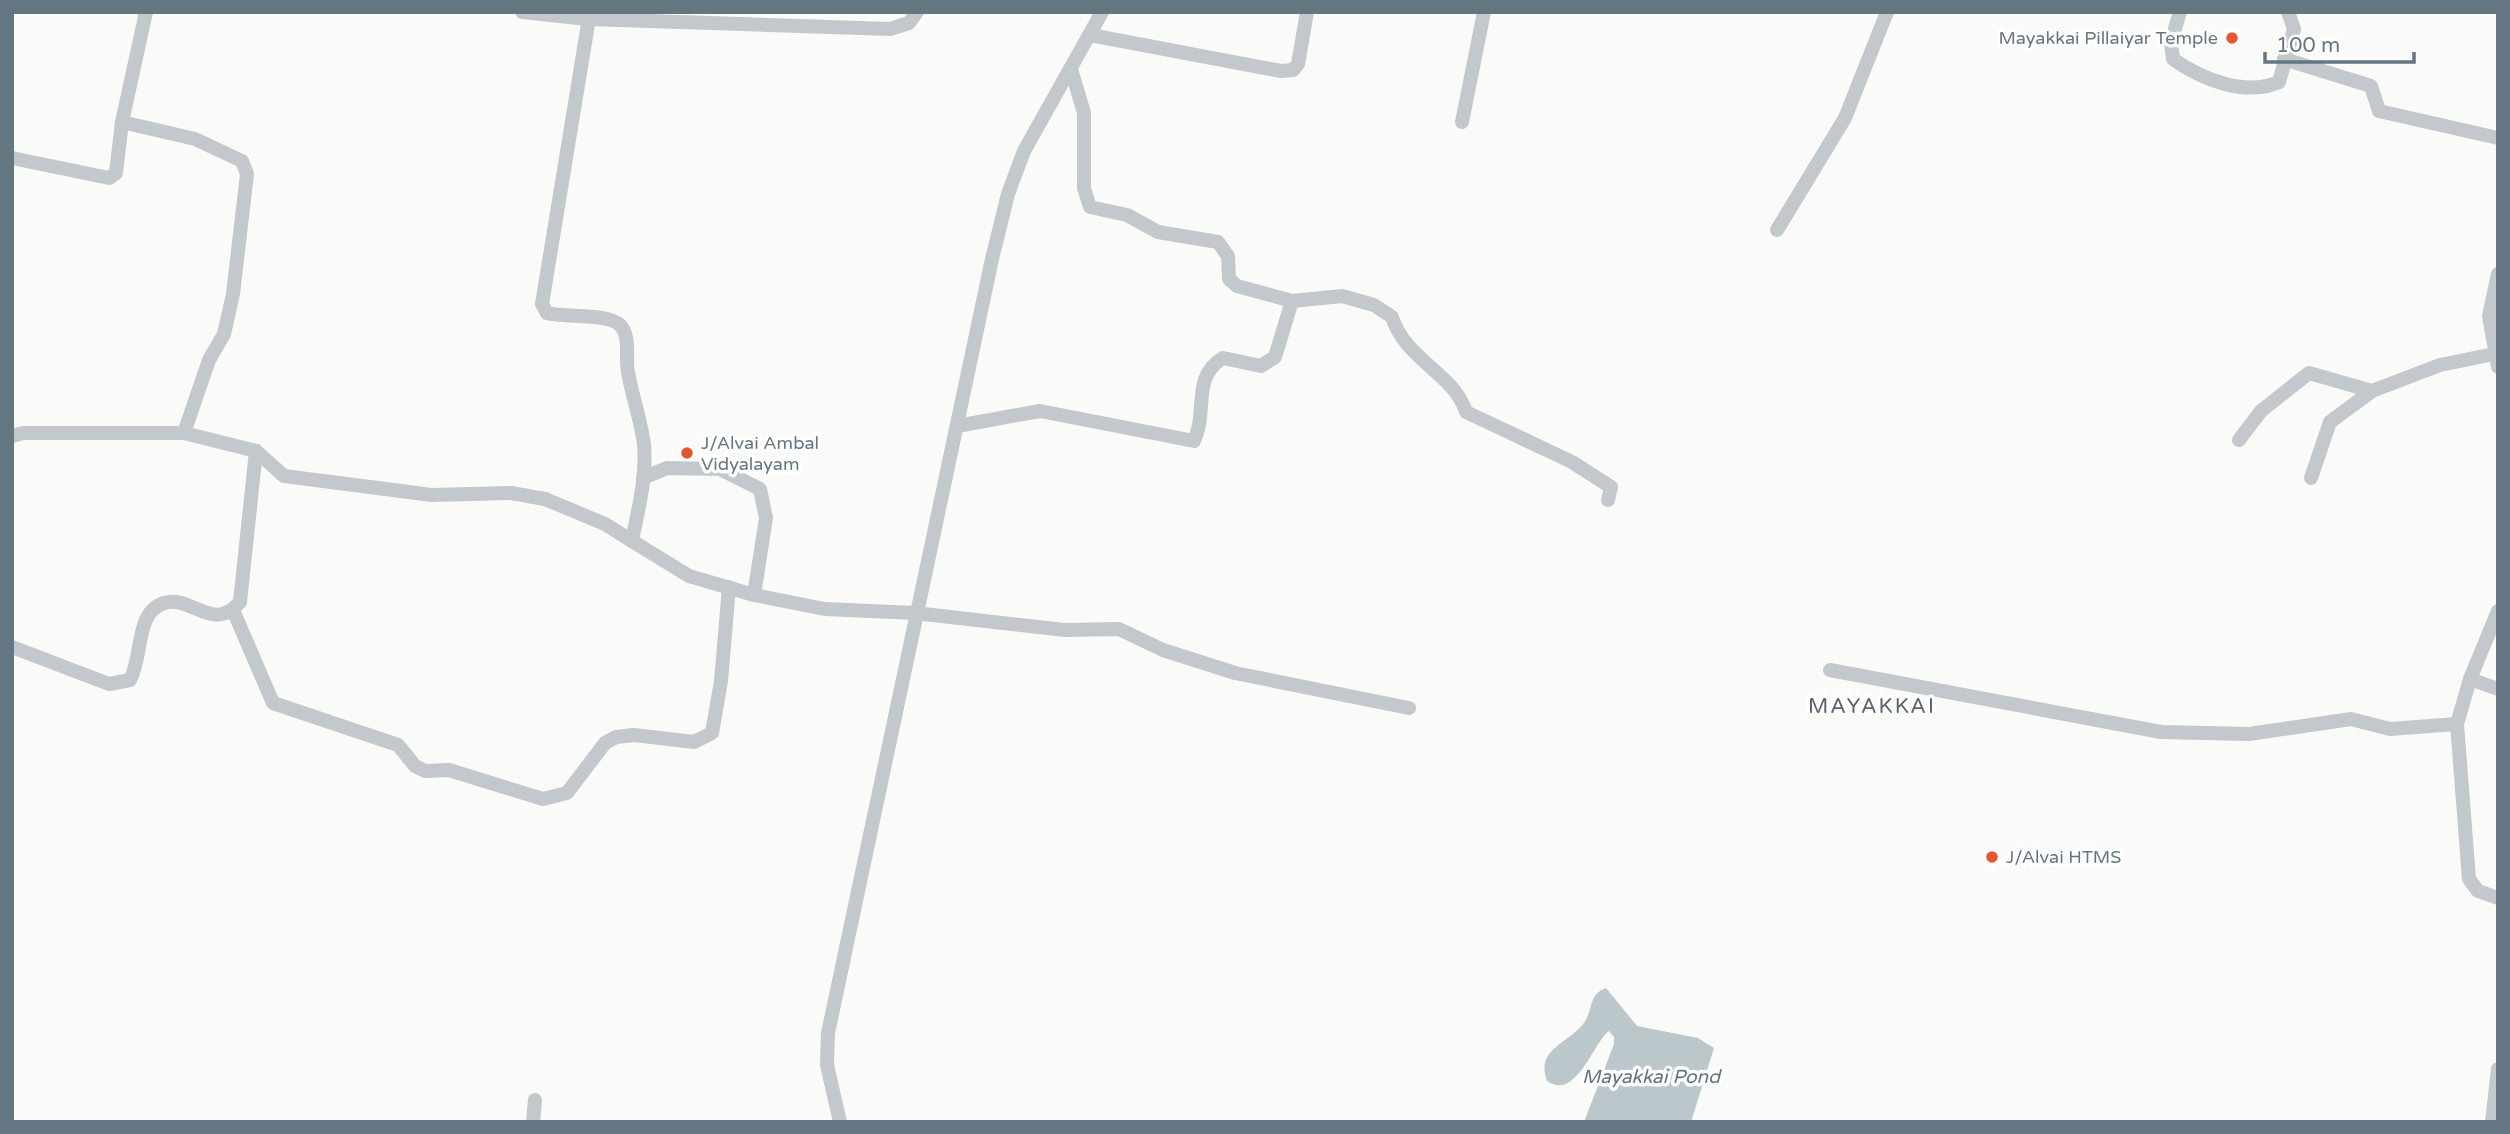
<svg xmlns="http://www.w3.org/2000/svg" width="2510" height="1134" font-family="'Varela Round',sans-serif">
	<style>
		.water { fill: #bbc7cb }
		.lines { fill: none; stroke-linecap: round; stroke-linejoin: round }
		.minor { stroke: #c3c8cc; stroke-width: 14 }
		.poi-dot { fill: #e4572e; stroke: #fff; stroke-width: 2.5 }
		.labels { text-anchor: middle; stroke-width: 7; stroke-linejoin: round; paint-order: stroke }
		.poi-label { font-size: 18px; fill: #657683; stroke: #fff; text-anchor: start }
		.water-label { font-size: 19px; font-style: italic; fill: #60757c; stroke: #fff }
		.quarter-label { font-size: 21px; letter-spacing: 2px; fill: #57646e; stroke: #fff }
	</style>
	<rect width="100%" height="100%" fill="#fafaf8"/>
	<path class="water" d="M1606 988 1637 1026 1698 1038 1714 1048 1691 1122H1584L1614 1044V1037L1609 1031C1594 1041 1576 1102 1547 1081 1535 1049 1569 1043 1583 1024 1594 1011 1587 995 1606 988Z"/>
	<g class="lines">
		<g class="minor">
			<polyline points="522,12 588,19 890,29 909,23 917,12"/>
			<path d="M590 12 542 304 547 313C565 318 608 313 620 325 631 336 625 357 628 372 632 396 641 420 644 445 647 477 638 510 632 541L689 576 754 595 825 609 915 613 1065 630 1119 629 1163 650 1235 673 1409 708"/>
			<path d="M2180 12 2171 42 2173 59C2201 79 2245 97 2279 82L2294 29 2288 12"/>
			<polyline points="1090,35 1281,71 1293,70 1298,64 1307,12"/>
			<polyline points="2284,59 2371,86 2379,111 2498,138"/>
			<path d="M1071 69 1084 113V188L1090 207 1127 215 1158 232 1218 242 1228 256 1229 279 1237 286 1292 301 1342 296 1374 305 1392 317C1406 361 1454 373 1466 412L1572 462 1611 487 1608 500"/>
			<polyline points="122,122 146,12"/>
			<polyline points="1462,122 1484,12"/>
			<polyline points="12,158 109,178 116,173 122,122 195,139 242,161 247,174 233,294 224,334 209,360 184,433 256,451 284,476 432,495 511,493 545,499 605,524 632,541"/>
			<polyline points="1777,230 1845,118 1887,12"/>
			<polyline points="2498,274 2489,316 2498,367"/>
			<path d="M957 426 1040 411 1194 441C1208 412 1191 377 1223 358L1261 366 1275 357 1292 301"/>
			<polyline points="12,436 23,433 184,433"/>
			<polyline points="2239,440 2261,411 2309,373 2372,391"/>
			<polyline points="643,478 667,468 720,469 760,489 766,518 754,595"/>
			<polyline points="2311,478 2330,422 2372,391 2440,365 2494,354"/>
			<polyline points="233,610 273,703 398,745 415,766 425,771 449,770 543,799 567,793 605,743 616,737 634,735 694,742 712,733 721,681 729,587"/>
			<polyline points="2498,611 2470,679 2457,724 2469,879 2478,891 2498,898"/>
			<path d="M12 647 109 684 130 680C143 657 135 612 164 603 191 594 212 634 240 602L256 451"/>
			<polyline points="1830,670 2161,732 2249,734 2351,719 2390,729 2457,724"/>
			<polyline points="2470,679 2498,689"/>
			<polyline points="533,1122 535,1100"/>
			<polyline points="840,1122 827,1065 828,1033 992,259 1008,194 1024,151 1102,12"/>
			<polyline points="2492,1122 2498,1069"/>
		</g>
	</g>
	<g class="poi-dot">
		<circle cx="2232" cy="38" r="7"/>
		<circle cx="687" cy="453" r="7"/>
		<circle cx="1992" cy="857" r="7"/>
	</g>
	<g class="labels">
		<g class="poi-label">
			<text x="2218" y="44" text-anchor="end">Mayakkai Pillaiyar Temple</text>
			<text x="701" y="449">J/Alvai Ambal<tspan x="701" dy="21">Vidyalayam</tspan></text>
			<text x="2006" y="863">J/Alvai HTMS</text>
		</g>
		<g class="water-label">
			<text x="1651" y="1083">Mayakkai Pond</text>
		</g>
		<g class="quarter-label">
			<text x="1872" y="713">MAYAKKAI</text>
		</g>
	</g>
	<rect width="2510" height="1134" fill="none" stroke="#657683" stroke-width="28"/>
	<path d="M2265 52v10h149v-10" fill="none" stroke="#657683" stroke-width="3.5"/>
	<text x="2276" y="52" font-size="21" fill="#657683" stroke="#ffffff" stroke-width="5" paint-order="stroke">100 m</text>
</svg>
